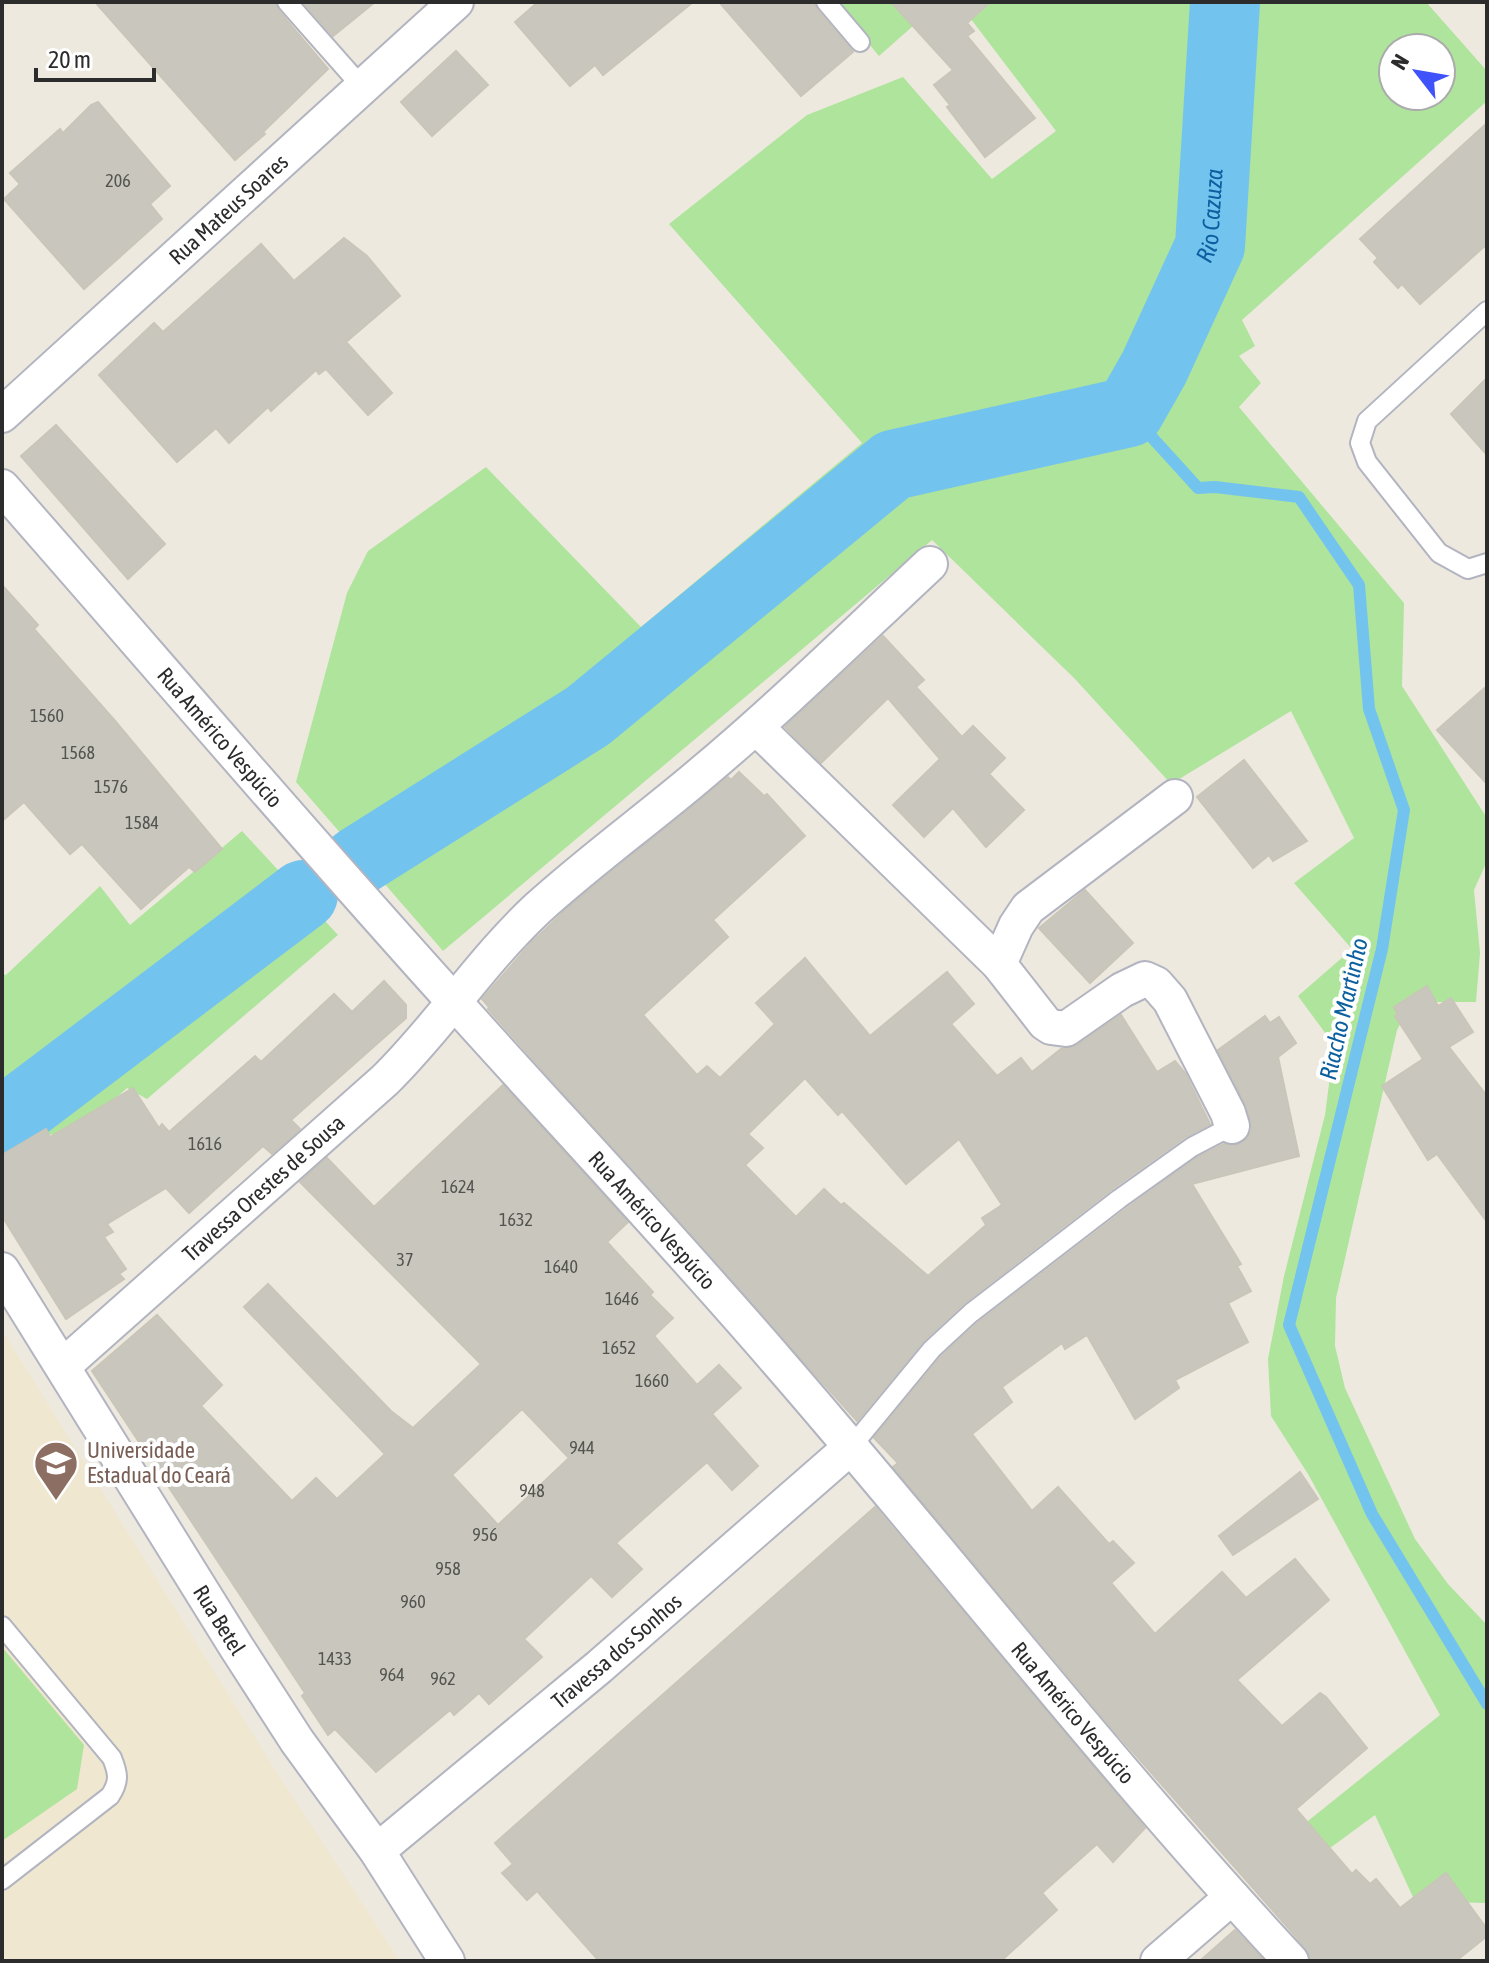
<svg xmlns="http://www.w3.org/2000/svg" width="1489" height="1963" font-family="'Asap Condensed',sans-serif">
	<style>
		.education { fill: #efe7cf }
		.green { fill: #aee49c; fill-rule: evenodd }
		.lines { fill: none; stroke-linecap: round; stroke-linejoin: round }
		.stream { stroke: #73c3ef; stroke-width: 12 }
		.river { stroke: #73c3ef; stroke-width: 70 }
		.building { fill: #c9c7bd; stroke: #c9c5b8; stroke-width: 2; fill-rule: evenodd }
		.lane-casing { stroke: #b2b4c0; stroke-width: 22 }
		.street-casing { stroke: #b2b4c0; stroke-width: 38 }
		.lane { stroke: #fff; stroke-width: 18 }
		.street { stroke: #fff; stroke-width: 34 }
		.labels { text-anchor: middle; stroke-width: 8; stroke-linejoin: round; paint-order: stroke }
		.number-label { font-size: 18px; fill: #535350 }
		.street-label { font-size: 22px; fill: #2c2c2c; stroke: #fff }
		.education-label { font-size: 22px; fill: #785e54; stroke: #fff; text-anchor: start }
		.water-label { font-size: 24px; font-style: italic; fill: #0d609f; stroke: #fff }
	</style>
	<rect width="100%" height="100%" fill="#eee9df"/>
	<polygon class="education" points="2,1330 279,1776 400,1961 2,1961"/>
	<g class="green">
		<polygon points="834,2 940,2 879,56"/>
		<path d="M958 2H1426L1487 71V101L1242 320 1255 346 1239 356 1261 383 1239 407 1404 603 1402 686 1487 818V861L1474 890 1480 953 1476 1002H1412L1397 1030 1336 1298 1335 1346 1345 1388 1415 1539 1448 1584 1487 1625V1903L1448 1902 1413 1897 1375 1815 1311 1862 1288 1837 1440 1715 1308 1474 1271 1416 1268 1359 1284 1276 1325 1115 1334 1045 1298 996 1352 949 1294 883 1354 838 1291 711 1171 784 1075 679 932 540 443 951 296 782 347 593 368 551 486 467 641 627 862 443 669 224 807 115 903 77 992 179 1056 131ZM1393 48H1441V96H1393Z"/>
		<polygon points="242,831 338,935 147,1099 127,1088 74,1135 34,1134 2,1154 2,974 6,975 100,886 130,925"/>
		<polygon points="2,1647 84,1745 77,1789 2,1841"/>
	</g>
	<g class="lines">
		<polyline class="stream" points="1129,412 1198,488 1215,487 1299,497 1359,585 1369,709 1404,810 1382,949 1289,1325 1372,1514 1487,1704"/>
		<g class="river">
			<path id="s1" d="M358 861 588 716 893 465 1129 412 1154 368 1210 246 1225 2"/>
			<polyline points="2,1123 303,895"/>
		</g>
	</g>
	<g class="building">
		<polygon points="95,2 275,2 278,10 328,69 263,132 265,134 235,160"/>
		<polygon points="303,2 375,2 333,36"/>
		<polygon points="538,2 693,2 603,75 595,65 570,86 515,22"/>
		<polygon points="719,2 814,2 817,10 853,52 801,96"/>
		<polygon points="891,2 990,2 967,23 974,31 967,36 1035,118 985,157 947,107 950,105 934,85 953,70"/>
		<polygon points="456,51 488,85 432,136 401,102"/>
		<polygon points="98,102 170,186 150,204 162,219 84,289 4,199 20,184 10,173 60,129 63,133 91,105"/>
		<polygon points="1487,123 1487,244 1420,304 1402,284 1398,288 1374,262 1378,258 1360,239"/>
		<polygon points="344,238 367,256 400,296 346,342 392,393 368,415 326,369 319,374 316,370 271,411 268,407 229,443 216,428 177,462 99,375 154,323 163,332 261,244 294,281"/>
		<polygon points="1487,378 1487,455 1451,414"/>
		<polygon points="56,425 165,544 128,579 21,456"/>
		<polygon points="2,585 38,625 34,629 116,722 222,849 195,872 189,867 141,909 82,844 70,854 24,802 2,821"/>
		<polygon points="883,636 924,680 916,687 962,737 973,726 1005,758 989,774 1024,810 986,847 953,808 924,837 893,805 940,759 888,698 821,763 785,727"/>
		<polygon points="1487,686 1487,784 1437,730"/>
		<polygon points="1244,760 1307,841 1273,861 1269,855 1253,868 1197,797"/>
		<path d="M739 772 764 796 767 794 805 836 713 920 728 937 643 1015 697 1075 707 1066 720 1078 775 1024 756 1003 805 958 870 1036 947 972 974 1004 951 1024 997 1076 1021 1058 1032 1072 1061 1049 1077 1045 1121 1015 1157 1072 1175 1061 1185 1073 1210 1124 1185 1137 1112 1189 963 1304 923 1341 857 1421 488 1009 489 1007 482 999 532 942 571 905 728 777 731 780ZM805 1078 838 1115 842 1111 906 1184 959 1139 1002 1205 982 1218 986 1225 928 1276 844 1203 841 1205 824 1189 796 1217 745 1165 763 1148 748 1134Z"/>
		<polygon points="1085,890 1133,943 1090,983 1039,928"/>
		<polygon points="384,981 406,1005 406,1018 291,1120 300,1129 272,1154 263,1146 189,1213 166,1188 107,1224 113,1232 104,1237 126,1269 119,1274 124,1279 66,1319 2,1216 2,1155 46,1129 50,1137 133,1088 159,1128 162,1124 169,1132 255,1056 261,1062 334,994 352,1012"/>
		<polygon points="1427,986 1438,1006 1451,998 1473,1032 1449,1047 1487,1096 1487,1222 1437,1154 1428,1160 1382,1086 1423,1059 1395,1016 1398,1015 1394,1007"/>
		<polygon points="1265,1016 1270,1023 1279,1017 1296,1043 1278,1057 1299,1156 1192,1184 1241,1264 1237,1266 1251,1291 1228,1303 1248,1342 1175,1380 1179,1388 1135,1419 1087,1335 1065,1349 1062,1343 1002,1387 1012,1402 972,1434 1032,1511 1058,1487 1109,1544 1113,1541 1134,1563 1111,1583 1155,1634 1222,1572 1246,1598 1295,1559 1329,1600 1237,1680 1282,1726 1320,1693 1326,1697 1367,1748 1296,1809 1352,1874 1356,1870 1370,1884 1376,1879 1400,1908 1446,1873 1487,1929 1487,1936 1456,1961 1310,1961 1306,1948 1111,1727 893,1467 898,1463 874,1438 941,1357 979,1322 1126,1209 1198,1157 1224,1144 1237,1145 1247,1139 1252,1130 1247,1107 1218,1050"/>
		<path d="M503 1085 628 1222 607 1242 653 1292 650 1295 673 1318 654 1336 697 1385 719 1365 741 1388 712 1414 758 1466 732 1490 707 1462 616 1543 642 1569 612 1597 591 1576 524 1639 542 1657 489 1704 479 1693 454 1715 450 1710 376 1772 335 1729 328 1735 302 1696 305 1693 92 1371 157 1315 222 1385 201 1406 292 1501 316 1478 337 1499 385 1454 244 1307 268 1284 391 1411 413 1428 481 1364 300 1182 327 1158 374 1207ZM522 1409 569 1458 498 1525 452 1475Z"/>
		<polygon points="1300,1472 1318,1499 1233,1555 1219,1536"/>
		<polygon points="875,1507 1145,1828 1113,1862 1097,1844 1042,1893 1057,1910 1001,1961 599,1961 537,1891 527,1900 502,1873 513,1864 495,1843"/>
		<polygon points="1235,1930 1264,1961 1200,1961"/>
	</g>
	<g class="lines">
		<g class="lane-casing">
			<g id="lane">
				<polyline points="287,2 362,87"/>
				<polyline points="826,2 860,42"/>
				<polyline points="1487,311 1367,421 1360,443 1367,462 1439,553 1468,569 1487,563"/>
				<polyline points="852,1446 932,1349 971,1313 1119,1199 1192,1147 1232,1126"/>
				<path d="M2 1626 112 1758C118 1773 120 1781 110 1796L2 1880"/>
			</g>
		</g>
		<g class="street-casing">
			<g id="street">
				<path id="s2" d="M2 415 456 2"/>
				<path id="s3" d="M2 487C153 659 302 834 456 1004 564 1124 674 1241 779 1363 951 1561 1112 1769 1291 1961"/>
				<polyline points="756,727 999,964 1045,1023 1051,1027 1066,1029 1122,990 1145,979 1156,984 1170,1000 1228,1113 1232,1126"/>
				<polyline points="999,964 1016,926 1028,908 1175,797"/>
				<path id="s4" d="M2 1270 237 1648 297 1741 377 1851 447 1961"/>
				<path id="s5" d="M63 1366 385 1080C440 1026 482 960 538 908 591 860 648 819 702 773 781 707 855 634 930 564"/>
				<path id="s6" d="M377 1851 599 1667 852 1446"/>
				<polyline points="1158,1961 1232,1897"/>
			</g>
		</g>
		<use href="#lane" class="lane"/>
		<use href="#street" class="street"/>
	</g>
	<defs>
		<g id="university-pin" transform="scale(2.3)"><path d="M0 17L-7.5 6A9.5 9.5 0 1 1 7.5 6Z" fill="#8d6e63" stroke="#fff"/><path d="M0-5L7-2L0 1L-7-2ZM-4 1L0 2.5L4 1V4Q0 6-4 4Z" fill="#fff"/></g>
	</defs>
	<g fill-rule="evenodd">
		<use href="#university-pin" x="56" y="1463"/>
	</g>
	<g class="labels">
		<g class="number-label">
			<text x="118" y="187">206</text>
			<text x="47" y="722">1560</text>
			<text x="78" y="759">1568</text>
			<text x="111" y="793">1576</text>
			<text x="142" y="829">1584</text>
			<text x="205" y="1150">1616</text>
			<text x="458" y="1193">1624</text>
			<text x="516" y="1226">1632</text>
			<text x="405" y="1266">37</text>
			<text x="561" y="1273">1640</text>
			<text x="622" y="1305">1646</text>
			<text x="619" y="1354">1652</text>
			<text x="652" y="1387">1660</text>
			<text x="582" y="1454">944</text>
			<text x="532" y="1497">948</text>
			<text x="485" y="1541">956</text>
			<text x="448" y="1575">958</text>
			<text x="413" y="1608">960</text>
			<text x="335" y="1665">1433</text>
			<text x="392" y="1681">964</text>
			<text x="443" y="1685">962</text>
		</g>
		<g class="street-label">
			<text dy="8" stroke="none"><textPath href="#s2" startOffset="306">Rua Mateus Soares</textPath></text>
			<text dy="8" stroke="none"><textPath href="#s3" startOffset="332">Rua Américo Vespúcio</textPath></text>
			<text dy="8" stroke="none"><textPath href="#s5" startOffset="268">Travessa Orestes de Sousa</textPath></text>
			<text dy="8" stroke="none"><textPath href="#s3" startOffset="980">Rua Américo Vespúcio</textPath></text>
			<text dy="8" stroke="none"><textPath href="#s4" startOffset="412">Rua Betel</textPath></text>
			<text dy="8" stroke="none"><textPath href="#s6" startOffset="312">Travessa dos Sonhos</textPath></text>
			<text dy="8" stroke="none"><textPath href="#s3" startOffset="1628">Rua Américo Vespúcio</textPath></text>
		</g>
		<g class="education-label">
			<text x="87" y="1458">Universidade<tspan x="87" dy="25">Estadual do Ceará</tspan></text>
		</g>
		<g class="water-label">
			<text dy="8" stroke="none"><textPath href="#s1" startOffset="1124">Rio Cazuza</textPath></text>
			<text transform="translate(1344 1009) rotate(-77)" y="8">Riacho Martinho</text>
		</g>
	</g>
	<rect width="1489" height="1963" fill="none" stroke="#2c2c2c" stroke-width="8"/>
	<g transform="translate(1417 72) rotate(301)"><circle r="38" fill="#ffffff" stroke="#ababab" stroke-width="2"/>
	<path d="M0-6L14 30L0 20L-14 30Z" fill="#4052fa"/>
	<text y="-12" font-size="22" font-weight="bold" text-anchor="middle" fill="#2c2c2c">N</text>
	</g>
	<path d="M36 68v12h118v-12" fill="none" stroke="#2c2c2c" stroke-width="4"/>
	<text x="48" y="68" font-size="24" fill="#2c2c2c" stroke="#ffffff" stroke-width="6" paint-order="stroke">20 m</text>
</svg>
